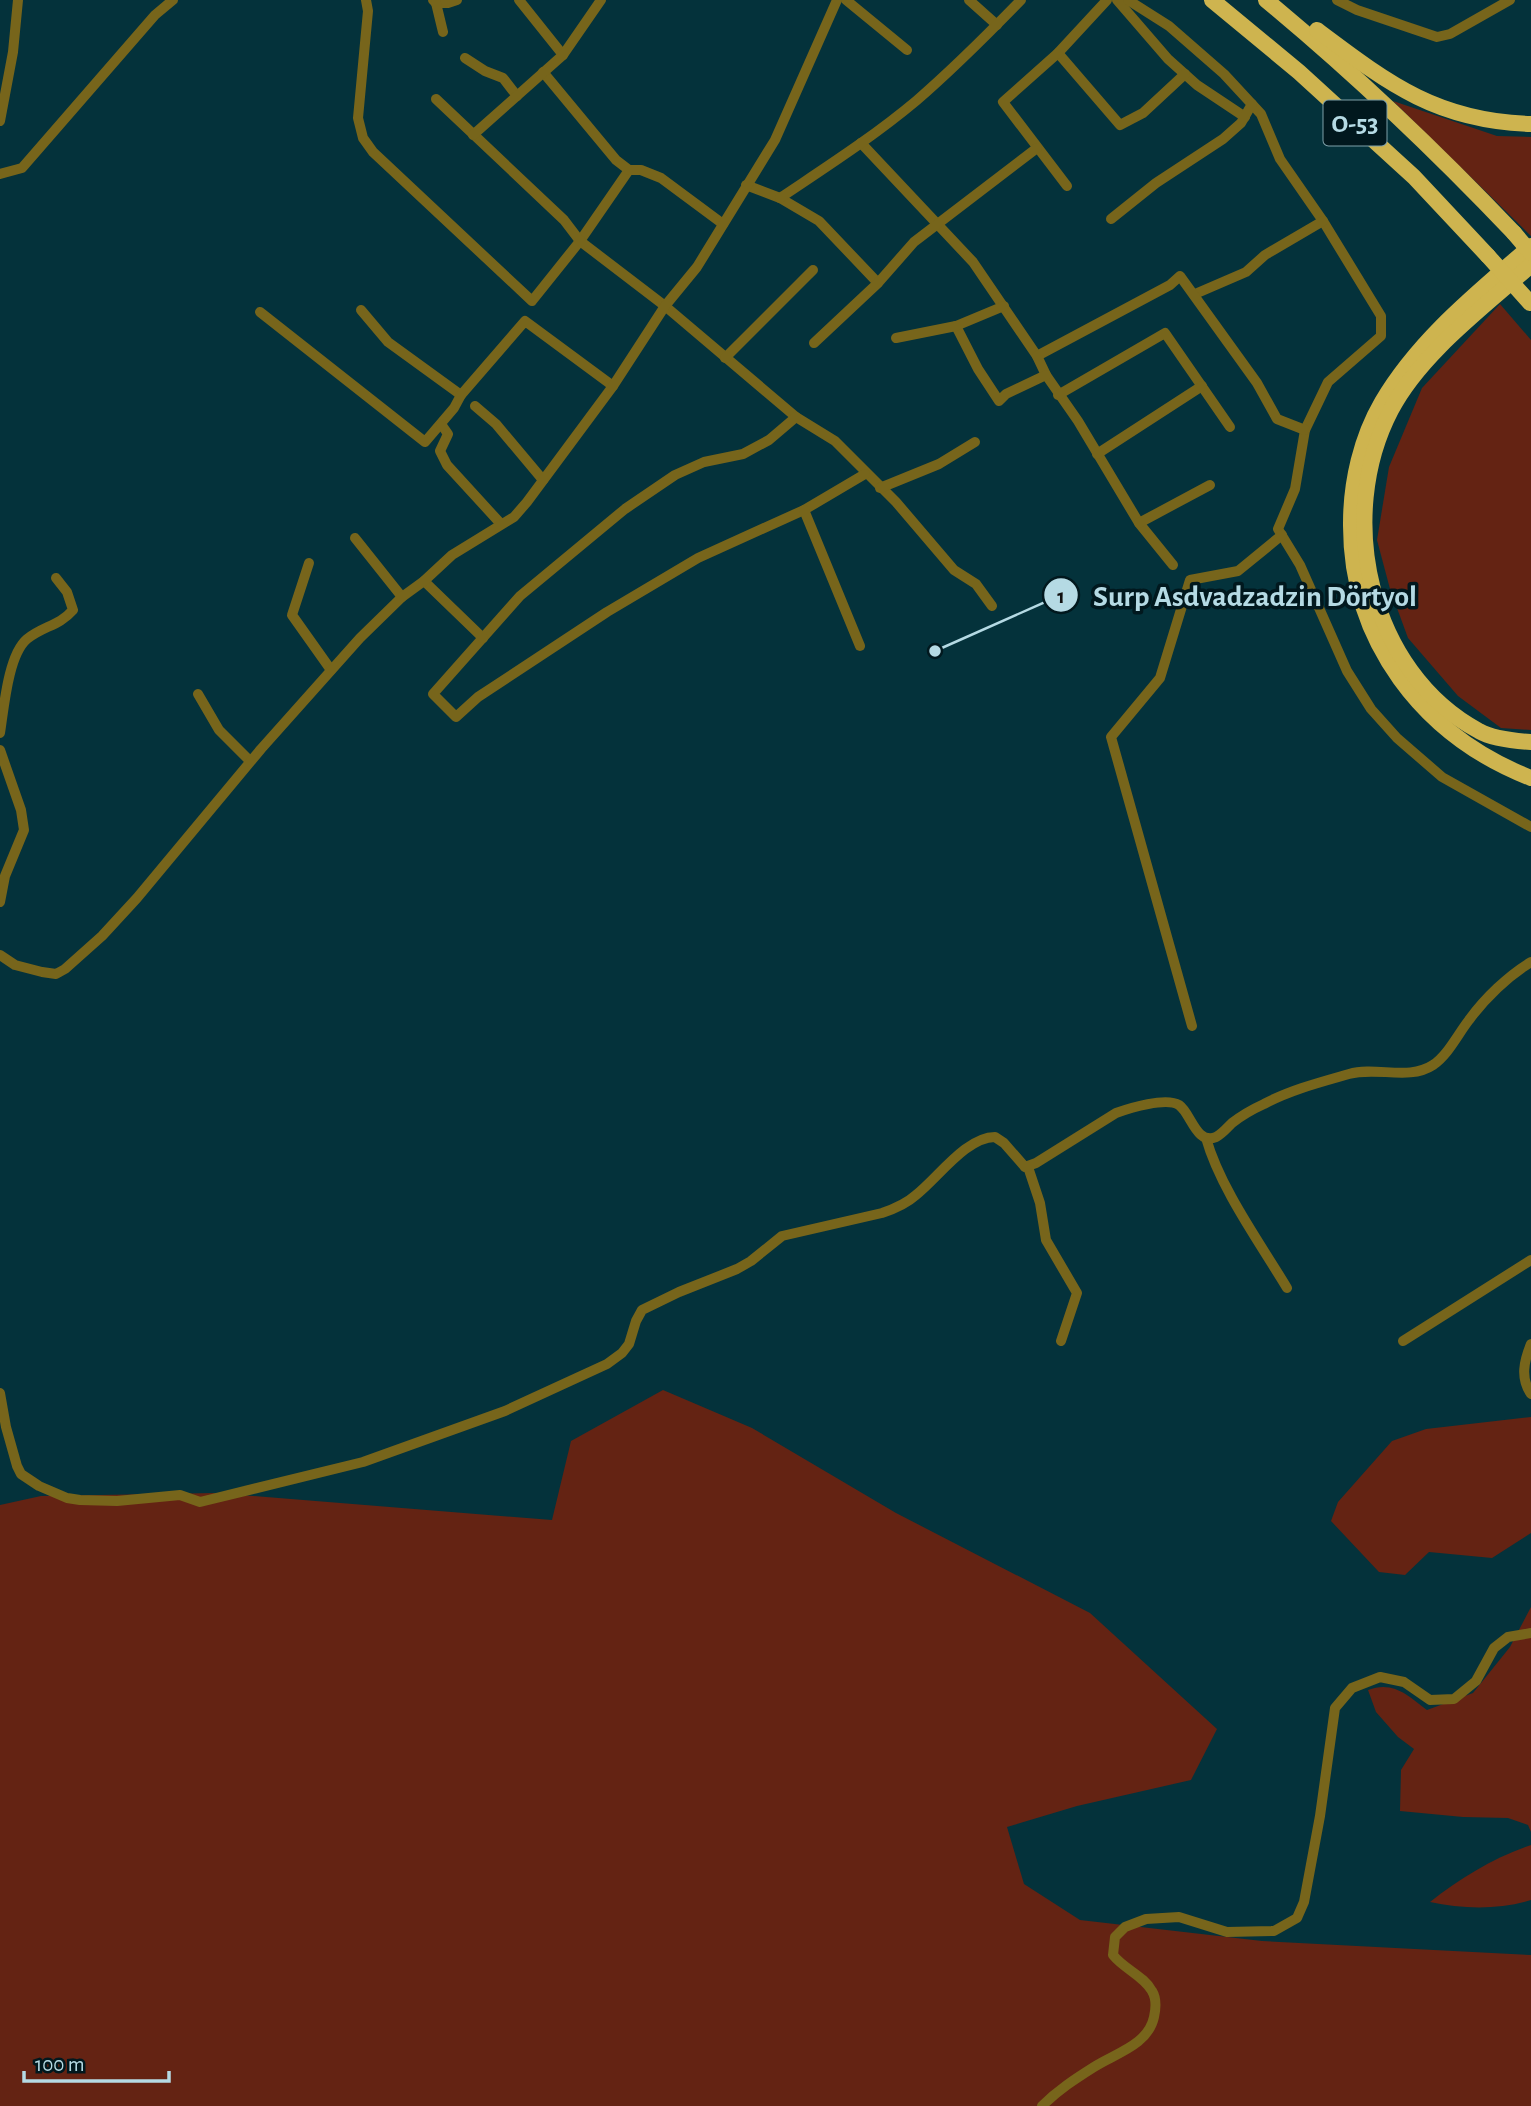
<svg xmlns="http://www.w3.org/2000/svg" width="1531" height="2106" font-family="'Alegreya Sans',sans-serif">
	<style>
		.green { fill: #642313 }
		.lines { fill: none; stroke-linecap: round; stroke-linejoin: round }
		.minor { stroke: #77651b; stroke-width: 10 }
		.highway { stroke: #ceb44f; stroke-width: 16 }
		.highway-bridge { stroke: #ceb44f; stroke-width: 16 }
		.labels { text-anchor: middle; stroke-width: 7; stroke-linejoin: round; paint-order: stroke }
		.shield { fill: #01181e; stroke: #7fa0a9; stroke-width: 2 }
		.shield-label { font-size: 26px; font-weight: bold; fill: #b5dae4 }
		.leader { fill: none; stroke: #b5dae4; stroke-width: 2.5 }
		.callout-dot { fill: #b5dae4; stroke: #01181e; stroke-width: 2.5 }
		.mark-label { font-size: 21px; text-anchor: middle; font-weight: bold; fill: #111 }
		.callout-label { font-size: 30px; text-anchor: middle; font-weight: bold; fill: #b5dae4; stroke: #01181e; stroke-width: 7; stroke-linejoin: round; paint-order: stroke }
	</style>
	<rect width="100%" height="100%" fill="#04323b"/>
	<g class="green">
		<polygon points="1393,101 1497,136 1531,137 1531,236"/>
		<polygon points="1500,304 1531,340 1531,730 1501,728 1458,696 1408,638 1390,589 1377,540 1389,467 1422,388"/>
		<polygon points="663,1390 752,1428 896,1513 1090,1613 1217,1729 1191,1780 1077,1806 1007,1827 1024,1884 1080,1920 1262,1941 1531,1955 1531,2106 0,2106 0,1505 41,1496 216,1493 552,1520 571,1441"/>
		<polygon points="1531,1417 1531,1533 1492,1558 1429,1552 1405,1575 1379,1572 1331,1521 1338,1502 1392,1441 1426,1429"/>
		<path d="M1531 1607V1832L1528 1825 1508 1818 1463 1817 1400 1811 1401 1770 1414 1749 1398 1737 1376 1712 1368 1690C1393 1680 1409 1696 1427 1710L1473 1693 1510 1647Z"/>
		<path d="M1531 1845V1900C1499 1910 1462 1909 1430 1902 1460 1878 1495 1857 1531 1845Z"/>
	</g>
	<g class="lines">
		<g class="minor">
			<polyline points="366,0 368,11 358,118 363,138 373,152 532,301 580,241 629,170"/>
			<polyline points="433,0 436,3 448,3 457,0"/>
			<polyline points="519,0 563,55"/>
			<polyline points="846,0 907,50"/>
			<polyline points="969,0 997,25"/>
			<polyline points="1117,0 1168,59 1197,85 1245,117"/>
			<polyline points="1128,0 1169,26 1224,74 1261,114 1280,159 1323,221 1381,316 1381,336 1328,382 1305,430 1295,489 1278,529 1300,565 1347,671 1371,709 1397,738 1442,777 1531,827"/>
			<polyline points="1337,0 1357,10 1437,37 1450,34 1510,0"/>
			<polyline points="436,3 443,32"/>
			<polyline points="1058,53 1120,125 1143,113 1185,74"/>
			<polyline points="465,58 485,71 503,78 517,96"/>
			<polyline points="543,72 616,160 629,170 641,170 661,178 723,224"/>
			<polyline points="436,99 564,220 580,241 665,306 796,417 835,441 896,502 954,570 976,584 992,606"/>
			<polyline points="0,121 13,52 18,0"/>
			<polyline points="473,135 563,55 601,0"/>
			<polyline points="861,143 973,262 1037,356 1046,375 1078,421 1139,523 1173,565"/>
			<polyline points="0,174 22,168 155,15 173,0"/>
			<polyline points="746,185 780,198 819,221 878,283"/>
			<polyline points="1067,186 1003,102 1058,53 1107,0"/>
			<path d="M780 198C826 167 873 137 916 101 953 69 987 35 1021 0"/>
			<polyline points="1111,219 1156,183 1223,139 1241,123 1252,104"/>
			<polyline points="1195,294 1246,272 1265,255 1323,221"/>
			<polyline points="361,310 388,342 461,395"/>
			<polyline points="260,312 425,442 454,408 461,395 525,321 613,386"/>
			<polyline points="956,326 978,369 999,401 1006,394 1046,375"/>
			<polyline points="896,338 956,326 1004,306"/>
			<polyline points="814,343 878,283 914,242 1037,148"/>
			<polyline points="1037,356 1170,285 1180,276 1257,383 1277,419 1305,430"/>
			<polyline points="725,358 813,270"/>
			<polyline points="1058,395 1165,333 1230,427"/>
			<polyline points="475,406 496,424 543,480"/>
			<polyline points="796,417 769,440 743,454 704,462 675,475 625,509 520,596 433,694 456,717 478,697 607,612 698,558 804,510 865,474"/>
			<polyline points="441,424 448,434 440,451 447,465 501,524"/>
			<polyline points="1097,454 1202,386"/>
			<polyline points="880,488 939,464 975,442"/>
			<polyline points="804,510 860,646"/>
			<polyline points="1139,523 1210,485"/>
			<polyline points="355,538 402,597"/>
			<polyline points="309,563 292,615 331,670"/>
			<polyline points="424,581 483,638"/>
			<polyline points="198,694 219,730 250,761"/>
			<path d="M0 733C4 708 8 655 27 639 43 626 59 626 73 610L67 592 56 578"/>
			<polyline points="0,750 21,810 24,830 5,876 0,902"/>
			<polyline points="0,955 15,965 42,972 56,974 65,969 102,936 137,898 261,749 360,638 402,597 424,581 452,555 514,517 527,502 613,386 665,306 697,267 775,140 837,0"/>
			<polyline points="1192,1026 1111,737 1160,678 1190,580 1238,571 1282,535"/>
			<path d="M1206 1138C1220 1188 1260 1243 1287 1288"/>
			<polyline points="1025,1167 1028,1167 1040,1203 1046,1240 1077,1293 1061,1341"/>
			<polyline points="1403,1341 1531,1260"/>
			<path d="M1531 1344C1524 1361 1520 1378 1531 1394"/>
			<path d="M0 1393 6 1427 17 1466 21 1474 39 1486 67 1498 80 1500 117 1501 180 1495 200 1502 363 1462 505 1411 607 1364 622 1353 629 1344 636 1321 642 1310 679 1292 737 1269 751 1261 782 1236 882 1213C894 1209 906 1204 916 1195 938 1178 966 1137 995 1137L1004 1143 1025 1167 1036 1163 1116 1113C1130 1108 1166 1097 1179 1105 1191 1113 1196 1145 1216 1137 1222 1134 1227 1128 1232 1123 1241 1116 1253 1109 1264 1104 1290 1090 1321 1082 1349 1074 1376 1066 1409 1081 1433 1065 1448 1055 1458 1034 1469 1020 1485 998 1508 976 1531 962"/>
			<path d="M1042 2106C1058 2090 1075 2079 1094 2067 1116 2053 1148 2045 1154 2017 1156 2008 1157 1999 1152 1991 1144 1976 1124 1969 1113 1955L1115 1937 1125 1927 1146 1919 1179 1917 1227 1932 1274 1931 1297 1918 1304 1902 1320 1816 1335 1708 1352 1688 1380 1677 1404 1682 1430 1700 1454 1699 1476 1681 1494 1648 1508 1637 1531 1633"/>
		</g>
		<g class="highway">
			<polyline points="1212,0 1299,72 1414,177 1488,256"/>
			<path d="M1266 0C1353 72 1435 150 1514 233"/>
			<path d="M1317 30C1389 84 1437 121 1531 124"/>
			<path d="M1531 246C1477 293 1419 339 1382 402 1361 438 1351 482 1351 523 1350 641 1423 736 1531 778"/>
			<path d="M1531 265C1484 307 1421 353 1391 410 1335 517 1369 672 1479 731 1493 739 1515 741 1531 742"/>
		</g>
		<g class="highway-bridge">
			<polyline points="1514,233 1531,253"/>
			<polyline points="1488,256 1530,303"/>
		</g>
	</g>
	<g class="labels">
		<rect class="shield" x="1323.5" y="100.5" width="63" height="45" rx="5"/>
		<g class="shield-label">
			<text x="1355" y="132">O-53</text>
		</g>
	</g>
	<path class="leader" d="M935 651L1061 595"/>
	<g class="callout-dot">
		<circle cx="935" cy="651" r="7"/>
		<circle cx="1061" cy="595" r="18"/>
	</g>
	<g class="mark-label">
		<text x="1061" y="603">1</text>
	</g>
	<g class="callout-label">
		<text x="1255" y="606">Surp Asdvadzadzin Dörtyol</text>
	</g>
	<path d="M24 2071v10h145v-10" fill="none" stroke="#b5dae4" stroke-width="3.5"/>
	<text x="35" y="2071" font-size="21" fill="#b5dae4" stroke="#01181e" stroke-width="5" paint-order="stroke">100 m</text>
</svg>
